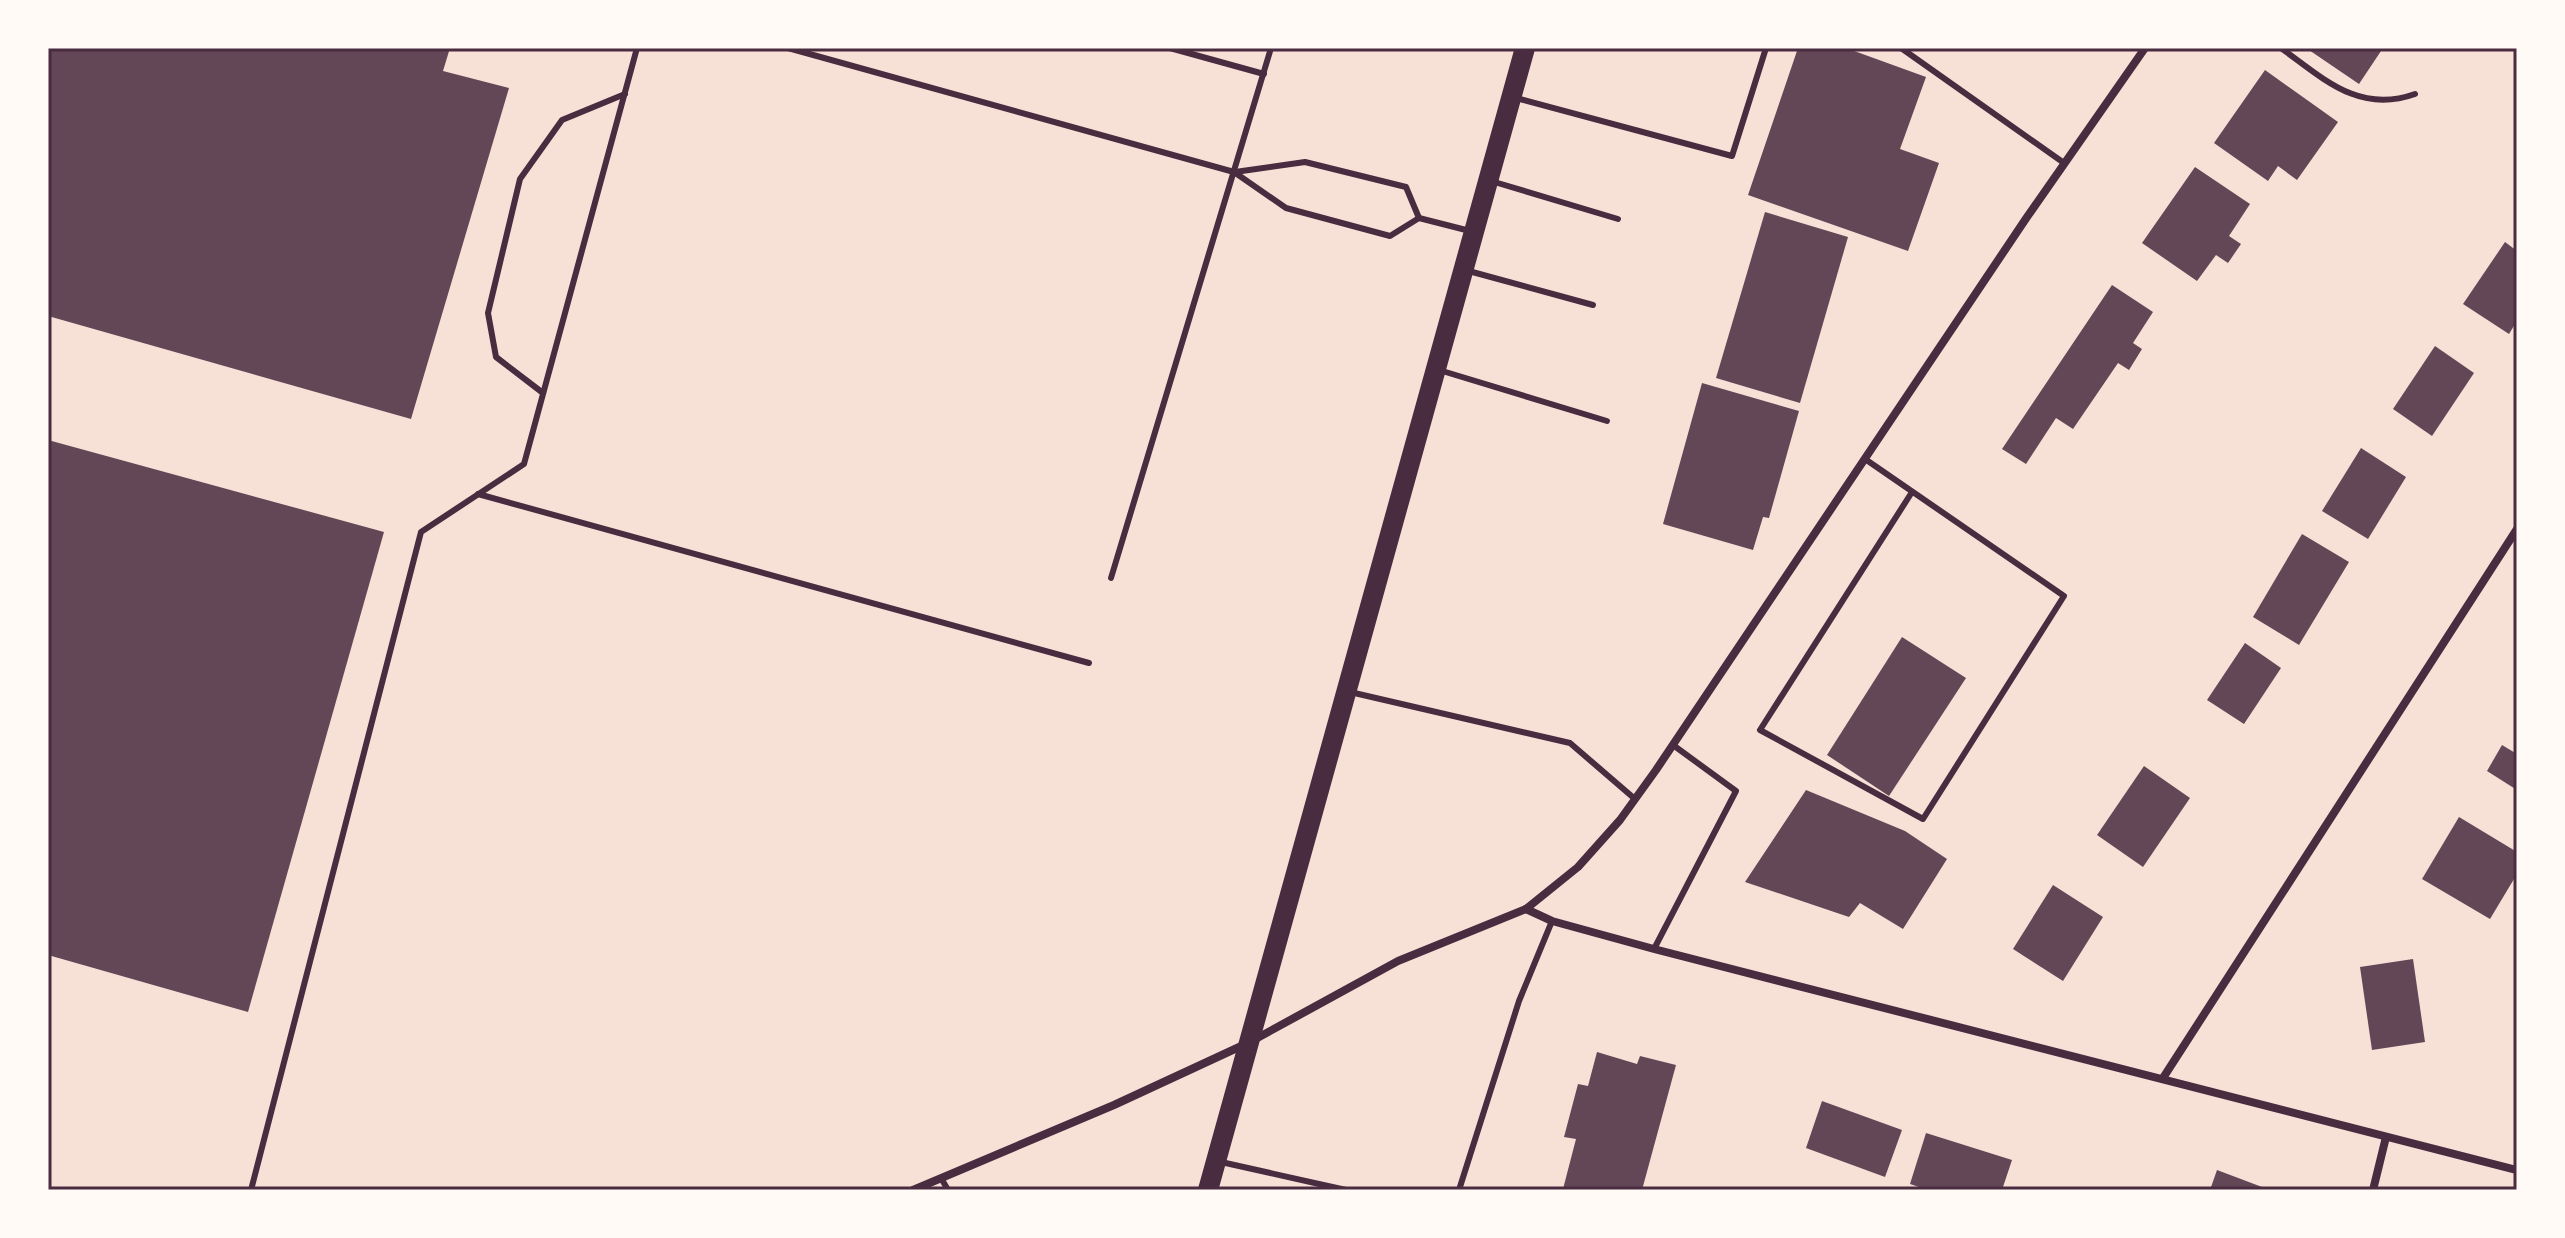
<svg xmlns="http://www.w3.org/2000/svg" width="2565" height="1238" font-family="'Asap Condensed',sans-serif">
	<style>
		.building { fill: #644757 }
		.lines { fill: none; stroke-linecap: round; stroke-linejoin: round }
		.service { stroke: #4a2c40; stroke-width: 6 }
		.minor { stroke: #4a2c40; stroke-width: 8 }
		.primary { stroke: #4a2c40; stroke-width: 20 }
		.neatline { fill: none; stroke: #4a2c40; stroke-width: 3 }
	</style>
	<rect width="100%" height="100%" fill="#f7e1d7"/>
	<g class="building">
		<polygon points="48,48 450,48 443,71 509,88 411,419 48,316"/>
		<polygon points="1798,48 1846,48 1926,77 1900,149 1939,163 1908,251 1748,195"/>
		<polygon points="2306,48 2383,48 2359,84"/>
		<polygon points="2265,70 2338,122 2297,180 2278,166 2268,181 2214,143"/>
		<polygon points="2195,167 2250,204 2229,236 2241,244 2228,263 2216,255 2197,281 2142,243"/>
		<polygon points="1765,212 1848,237 1800,403 1716,378"/>
		<polygon points="2505,242 2517,251 2517,321 2509,334 2463,304"/>
		<polygon points="2112,285 2153,312 2133,343 2142,349 2129,370 2118,363 2073,429 2056,418 2026,464 2002,449"/>
		<polygon points="2435,346 2474,373 2432,436 2393,409"/>
		<polygon points="1702,383 1799,411 1769,518 1763,517 1753,550 1663,524"/>
		<polygon points="48,440 384,532 248,1012 48,955"/>
		<polygon points="2361,448 2406,477 2368,539 2322,511"/>
		<polygon points="2302,534 2349,562 2299,645 2253,617"/>
		<polygon points="1902,637 1966,678 1889,796 1827,755"/>
		<polygon points="2245,643 2281,668 2244,724 2207,700"/>
		<polygon points="2502,745 2517,754 2517,790 2487,771"/>
		<polygon points="2144,766 2190,798 2143,867 2097,835"/>
		<polygon points="1806,790 1905,831 1947,859 1903,929 1860,903 1849,917 1745,882"/>
		<polygon points="2459,817 2517,852 2517,874 2490,919 2422,879"/>
		<polygon points="2053,885 2103,917 2063,981 2013,949"/>
		<polygon points="2413,959 2425,1042 2372,1050 2360,967"/>
		<polygon points="1597,1052 1637,1064 1640,1056 1676,1065 1642,1190 1563,1189 1576,1139 1564,1137 1578,1084 1588,1086"/>
		<polygon points="1822,1101 1902,1130 1885,1177 1806,1148"/>
		<polygon points="1926,1133 2012,1160 2002,1190 1928,1190 1910,1184"/>
		<polygon points="2217,1170 2270,1190 2210,1190"/>
	</g>
	<g class="lines">
		<g class="service">
			<polyline points="788,48 1234,172 1286,208 1390,236 1419,218 1470,231"/>
			<polyline points="1170,48 1264,74"/>
			<polyline points="1901,48 2064,163"/>
			<path d="M2281 48C2324 79 2359 114 2415 94"/>
			<polyline points="1516,98 1732,156 1766,48"/>
			<polyline points="1235,172 1305,162 1406,187 1419,218"/>
			<polyline points="1491,181 1618,219"/>
			<polyline points="1465,270 1593,305"/>
			<polyline points="1439,370 1607,421"/>
			<polyline points="543,393 496,357 488,313 520,179 562,120 625,94"/>
			<polyline points="1865,459 2064,596 1923,819 1760,730 1912,492"/>
			<polyline points="478,494 1089,663"/>
			<polyline points="1111,578 1271,48"/>
			<polyline points="1350,692 1570,743 1635,799"/>
			<polyline points="1654,949 1736,791 1673,745"/>
			<polyline points="1221,1162 1346,1190"/>
			<polyline points="941,1178 948,1190"/>
			<polyline points="251,1190 421,532 524,464 637,48"/>
			<polyline points="1459,1190 1519,1001 1552,921"/>
		</g>
		<g class="minor">
			<polyline points="1526,909 1552,921 1654,949 2517,1170"/>
			<polyline points="2163,1078 2517,529"/>
			<polyline points="913,1190 1114,1105 1250,1042 1398,961 1526,909 1578,867 1620,820 1656,770 2025,220 2145,48"/>
			<polyline points="2373,1190 2386,1137"/>
		</g>
		<polyline class="primary" points="1208,1190 1525,48"/>
	</g>
	<rect width="2565" height="1238" fill="none" stroke="#fffaf5" stroke-width="100"/>
	<rect x="50" y="50" width="2465" height="1138" class="neatline"/>
</svg>
